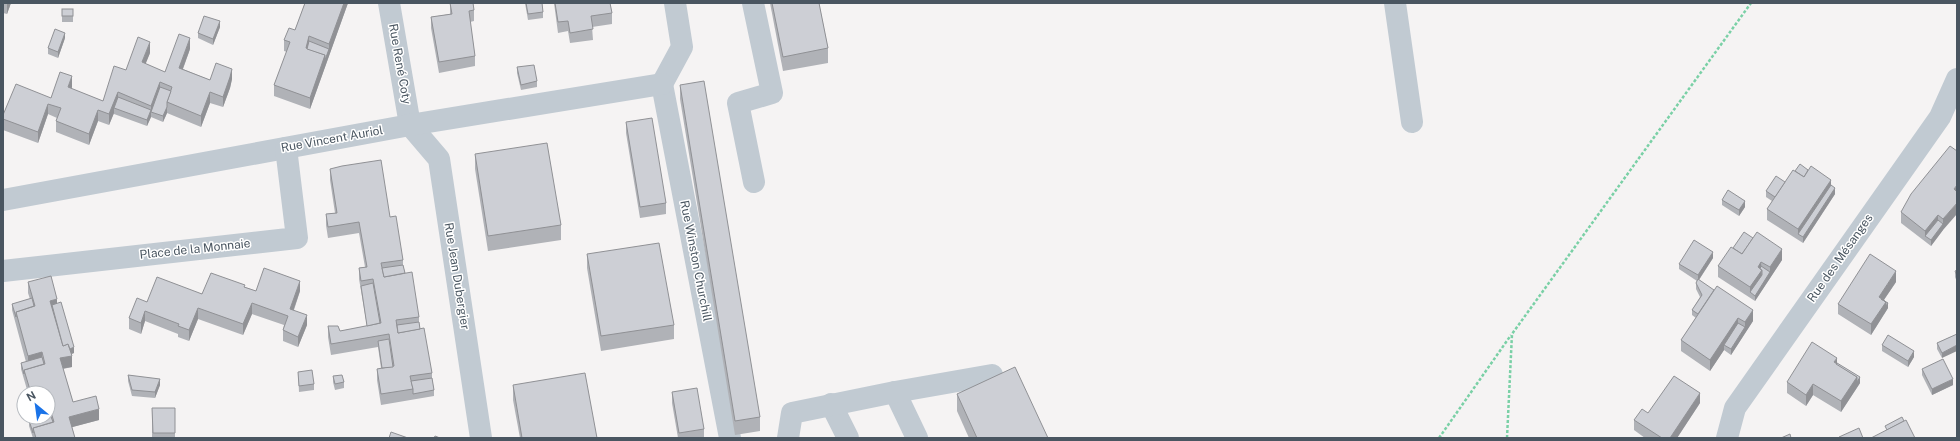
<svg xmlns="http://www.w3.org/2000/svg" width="1960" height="441" font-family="'Public Sans',sans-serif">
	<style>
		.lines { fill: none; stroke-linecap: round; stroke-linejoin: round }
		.path { stroke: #7ad0a6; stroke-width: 2.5; stroke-dasharray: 3 2; stroke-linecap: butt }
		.minor { stroke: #c1cad2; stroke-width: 22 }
		.wall { fill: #b0b2b7 }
		.shaded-wall { fill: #909195 }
		.building { fill: #cdcfd5; stroke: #909195 }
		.labels { text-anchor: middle; stroke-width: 3; stroke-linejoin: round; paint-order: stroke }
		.street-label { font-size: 12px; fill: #4a5661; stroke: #fff }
	</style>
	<rect width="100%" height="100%" fill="#f5f3f3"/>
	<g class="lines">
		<g class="path">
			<polyline points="1439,438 1511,335"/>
			<polyline points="1507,438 1512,334 1751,3"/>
		</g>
		<g class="minor">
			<polyline points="389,3 410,125 439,159 481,438"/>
			<polyline points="753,3 772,93 738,103 754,182"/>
			<polyline points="1395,3 1412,122"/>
			<polyline points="662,84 730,438"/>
			<polyline points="662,84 682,47 675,3"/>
			<polyline points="3,200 410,125 662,84"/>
			<polyline points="3,271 297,238 286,148"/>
			<polyline points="895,392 917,438"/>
			<polyline points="831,404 848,438"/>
			<polyline points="788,438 792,413 895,392 992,375"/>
			<polyline points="1727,438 1735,408 1940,117 1957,79"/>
		</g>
	</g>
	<g class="wall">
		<polygon points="3,3 11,3 7,14 3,13"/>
		<polygon points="305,3 348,3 310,109 274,96 274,85 287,52 284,51 284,40 295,30"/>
		<polygon points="450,3 473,3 474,10 474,21 470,22 475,56 475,66 439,73 431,28 431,17 450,14"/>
		<polygon points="525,3 542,3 543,12 543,18 528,20"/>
		<polygon points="554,3 610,3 612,13 612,24 592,27 593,40 570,43 568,31 558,33"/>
		<polygon points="770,3 819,3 828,48 828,63 783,71"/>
		<polygon points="62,9 73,15 73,22 62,22"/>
		<polygon points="220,27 213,45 198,38 198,33"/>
		<polygon points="65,38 58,58 48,54 48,48"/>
		<polygon points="190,49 183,69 210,80 232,79 230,88 223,107 210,103 201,127 167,113 163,122 151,117 147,126 114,114 114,113 109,125 98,121 89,145 56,132 56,121 57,118 48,114 38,143 3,130 3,115 51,98 72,87 72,89 103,101 126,70 150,53 145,64 165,72"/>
		<polygon points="517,67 537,81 537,87 521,90 517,73"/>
		<polygon points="680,85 760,417 760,431 735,435 680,99"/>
		<polygon points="626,122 666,203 666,214 640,218 626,133"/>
		<polygon points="1957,151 1943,230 1931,246 1901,223 1901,212"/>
		<polygon points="475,154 561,225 561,240 488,251 475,169"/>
		<polygon points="330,169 390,217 403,260 403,265 405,273 419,317 419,322 420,329 432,373 432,378 434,390 434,396 381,405 377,380 377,369 381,368 378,347 331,355 328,337 328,326 340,331 367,326 359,279 359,268 365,267 359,233 328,238 326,225 326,214 335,213 330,180"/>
		<polygon points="1795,171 1831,185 1835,194 1803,243 1767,220 1767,209 1772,201 1766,197 1766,191 1785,182"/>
		<polygon points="1722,200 1745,207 1739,216 1722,205"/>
		<polygon points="1733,248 1782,260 1755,301 1718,277 1718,266"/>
		<polygon points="587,254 674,325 674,339 601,351 587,268"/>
		<polygon points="1713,258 1699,280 1753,321 1731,355 1724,350 1710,371 1681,351 1681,340 1696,318 1692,315 1692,310 1700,297 1696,289 1696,283 1697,281 1679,269 1679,264"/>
		<polygon points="1955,271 1957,276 1957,282 1955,277"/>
		<polygon points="28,282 57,304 74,353 71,354 72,367 63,369 73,402 99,420 72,427 75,438 33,438 29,426 29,420 35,418 35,417 48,417 48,393 28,393 21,369 21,363 26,362 12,310 12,304 30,299 28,293"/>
		<polygon points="1896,282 1884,300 1888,308 1871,335 1838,314 1838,304"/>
		<polygon points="245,287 256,291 300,291 294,310 307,325 298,347 283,341 283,330 284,325 252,314 243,335 198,319 189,341 178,337 178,334 145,321 141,334 129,329 129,318 147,302"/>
		<polygon points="1957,334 1942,358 1937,349 1937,343"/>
		<polygon points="1882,345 1914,357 1908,367 1882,351"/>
		<polygon points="1837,363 1860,383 1841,412 1813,395 1806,406 1787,393 1787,382"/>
		<polygon points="1922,369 1953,385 1932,395 1922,375"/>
		<polygon points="298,372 314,384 314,390 299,392"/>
		<polygon points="128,375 160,385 155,398 132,396 128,381"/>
		<polygon points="333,376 344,382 344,388 335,390 333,382"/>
		<polygon points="513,385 597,438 520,438 513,400"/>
		<polygon points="672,392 704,429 704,438 678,438 672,403"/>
		<polygon points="957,394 1048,438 969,438 957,411"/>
		<polygon points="1700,403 1677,438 1645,438 1634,430 1634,420 1648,413"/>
		<rect x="152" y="408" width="23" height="30"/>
	</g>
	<g class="shaded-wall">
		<polygon points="7,3 11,3 7,14"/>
		<polygon points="344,3 348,3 310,109 310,98 325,55 329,49 329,44"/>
		<polygon points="220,21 220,27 213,45 213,39"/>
		<polygon points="65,33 65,38 58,58 58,52"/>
		<polygon points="309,36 309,47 307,54 306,48"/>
		<polygon points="190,38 190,49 179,79 179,68"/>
		<polygon points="150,42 150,53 142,73 142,62"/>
		<polygon points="232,69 232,79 230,88 223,107 223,97"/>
		<polygon points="72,76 72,87 68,98 68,87"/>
		<polygon points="160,82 160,93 151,112 151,106"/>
		<polygon points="118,92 118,103 114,108 114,113 109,125 109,114"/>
		<polygon points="210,92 210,103 201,127 201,116"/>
		<polygon points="48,104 48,114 38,143 38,132"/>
		<polygon points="167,107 167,113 163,122 163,116"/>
		<polygon points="98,110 98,121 89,145 89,134"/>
		<polygon points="151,110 151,117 147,126 147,120"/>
		<polygon points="1831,180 1831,191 1798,234 1798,239 1798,229"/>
		<polygon points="1957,185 1957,196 1954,189"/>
		<polygon points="1835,188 1835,194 1803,243 1803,237"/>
		<polygon points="1745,201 1745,207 1739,216 1739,210"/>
		<polygon points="1957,203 1957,214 1943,230 1931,246 1931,240 1943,224 1943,219"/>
		<polygon points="1938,215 1938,226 1925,236 1925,231"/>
		<polygon points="1782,249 1782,260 1755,301 1755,296 1770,272 1770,267"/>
		<polygon points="1713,252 1713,258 1698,281 1698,275"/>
		<polygon points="1761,262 1762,280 1750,292 1750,287 1758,267"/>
		<polygon points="1896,271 1896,282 1881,304 1879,297"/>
		<polygon points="300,281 300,291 290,320 290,309"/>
		<polygon points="57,299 57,309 52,311 50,301"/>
		<polygon points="1886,302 1888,303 1888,308 1871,335 1871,324"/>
		<polygon points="252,303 252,314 243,335 243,324"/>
		<polygon points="198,308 198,319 189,341 189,330"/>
		<polygon points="1753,310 1753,321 1731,355 1731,349 1745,327 1745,322"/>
		<polygon points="145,311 145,321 141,334 141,323"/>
		<polygon points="307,315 307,325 298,347 298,337"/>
		<polygon points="1738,318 1738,329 1724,345 1724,350 1710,371 1710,360"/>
		<polygon points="1957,345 1957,351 1942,358 1942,353"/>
		<polygon points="74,347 74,353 64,357 64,351"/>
		<polygon points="1914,351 1914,357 1908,367 1908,361"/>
		<polygon points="42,352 42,363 28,367 28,356"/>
		<polygon points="72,356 72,367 60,369 60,358"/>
		<polygon points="1837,358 1837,369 1834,362"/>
		<polygon points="1857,377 1860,377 1860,383 1841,412 1841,401"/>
		<polygon points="160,379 160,385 155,398 155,392"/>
		<polygon points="1953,379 1953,385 1932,395 1932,389"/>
		<polygon points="1813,384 1813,395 1806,406 1806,395"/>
		<polygon points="1700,393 1700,403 1677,438 1670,438"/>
		<polygon points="50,409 50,420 37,424 37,417 48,417 48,410"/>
		<polygon points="99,409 99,420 69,428 69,417"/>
	</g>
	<g class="building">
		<polygon points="305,3 344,3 329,44 309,36 306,48 325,55 310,98 274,85 290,42 284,40 289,28 295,30"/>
		<polygon points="450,3 473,3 474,10 469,11 475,56 439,62 431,17 452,14"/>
		<polygon points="526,3 542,3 543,12 528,14"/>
		<polygon points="555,3 610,3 612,13 591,16 593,29 570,33 568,21 558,22"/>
		<polygon points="772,3 819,3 828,48 783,57"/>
		<rect x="62" y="9" width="11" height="7"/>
		<polygon points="204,16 220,21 213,39 198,33"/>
		<polygon points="55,29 65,33 58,52 48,48"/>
		<polygon points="179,34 190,38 179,68 210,80 216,63 232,69 230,77 223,97 210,92 201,116 167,102 172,87 160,82 151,106 118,92 109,114 98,110 89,134 56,121 61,108 48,104 38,132 3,119 3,115 16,84 51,98 60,72 72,76 68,87 103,101 114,66 126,70 138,37 150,42 142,62 165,72"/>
		<polygon points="309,41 329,49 325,60 325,55 307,49"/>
		<polygon points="534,65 537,81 521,85 517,67"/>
		<polygon points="704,81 760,417 735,421 680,85"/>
		<polygon points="160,87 171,91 167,102 167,107 163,116 151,112"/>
		<polygon points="118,97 151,110 147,120 114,108"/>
		<polygon points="652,118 666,203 640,207 626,122"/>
		<polygon points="547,143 561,225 488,236 475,154"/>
		<polygon points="1950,146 1957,151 1957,185 1954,189 1957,192 1957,203 1943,219 1938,215 1925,231 1901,212 1911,194"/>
		<polygon points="381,160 390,217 396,216 403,260 381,263 384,277 412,272 419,317 396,320 398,333 424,328 432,373 410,376 413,389 381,394 377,369 394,366 389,334 331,344 328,326 338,326 340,331 381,323 373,279 361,281 359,268 367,267 359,222 328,227 326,214 337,213 330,169 342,166"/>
		<polygon points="1800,164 1808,170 1804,177 1795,171"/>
		<polygon points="1811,166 1831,180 1798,229 1767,209 1793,170 1804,177"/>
		<polygon points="1776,176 1785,182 1775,197 1766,191"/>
		<polygon points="1831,185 1835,188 1803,237 1798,234"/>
		<polygon points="1728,190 1745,201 1739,210 1722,200"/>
		<polygon points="1938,220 1943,224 1931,240 1925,236"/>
		<polygon points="1744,232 1753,238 1742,254 1733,248"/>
		<polygon points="1757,232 1782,249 1770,267 1761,262 1758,267 1762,270 1750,287 1718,266 1731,247 1742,254"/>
		<polygon points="1694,240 1713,252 1698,275 1679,264"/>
		<polygon points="659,243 674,325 601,336 587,254"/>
		<polygon points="1870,254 1896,271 1879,297 1886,302 1871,324 1838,304"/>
		<polygon points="403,265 405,273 384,277 382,268"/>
		<polygon points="1761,266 1770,272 1755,296 1750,292 1762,275 1762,270 1760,269"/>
		<polygon points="264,268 300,281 290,309 307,315 298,337 283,330 288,316 252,303 243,324 198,308 189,330 178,326 179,324 145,311 141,323 129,318 137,298 147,302 157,277 202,294 211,273 245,285 244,287 256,291"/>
		<polygon points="1957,270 1957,276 1955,271"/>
		<polygon points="51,276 57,299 50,301 63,346 68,344 72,356 60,358 73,402 96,396 99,409 69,417 75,438 36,438 33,428 54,422 50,409 48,410 48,393 31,393 24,370 45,364 42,352 28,356 16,312 35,306 28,282"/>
		<polygon points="1698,279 1714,290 1698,314 1692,310 1702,295 1696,283"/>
		<polygon points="373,283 380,323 367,326 361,286"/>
		<polygon points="1717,286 1753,310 1745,322 1738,318 1710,360 1681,340"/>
		<polygon points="32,298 34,306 16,312 16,317 12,304"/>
		<polygon points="1881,299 1888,303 1886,306 1886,302"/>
		<polygon points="61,302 74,347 70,349 68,344 63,346 52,305"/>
		<polygon points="419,322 420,329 398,333 397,325"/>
		<polygon points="1738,323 1745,327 1731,349 1724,345"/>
		<polygon points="1957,334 1957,345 1942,353 1937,343"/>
		<polygon points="1888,335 1914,351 1908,361 1882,345"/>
		<polygon points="389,339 393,367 382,368 378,341"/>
		<polygon points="1812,342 1837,358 1834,362 1857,377 1841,401 1813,384 1806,395 1787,382"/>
		<polygon points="42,357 44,364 24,370 24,374 21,363"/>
		<polygon points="1943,359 1953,379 1932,389 1922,369"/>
		<polygon points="1837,363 1860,377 1857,382 1857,377 1836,364"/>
		<polygon points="1015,367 1048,438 977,438 957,394"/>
		<polygon points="312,370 314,384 299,386 298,372"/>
		<polygon points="585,373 597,438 522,438 513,385"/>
		<polygon points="128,375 160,379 155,392 132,390"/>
		<polygon points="342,375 344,382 335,384 333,376"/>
		<polygon points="1674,376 1700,393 1670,438 1662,438 1634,420 1642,409 1648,413"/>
		<polygon points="432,378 434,390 413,394 413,389 411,381"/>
		<polygon points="697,388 704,429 679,433 672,392"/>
		<polygon points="152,408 175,408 175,433 153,433"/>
		<polygon points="50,414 53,422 33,428 33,433 29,420 40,417 48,417 48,415"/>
		<polygon points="1902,417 1904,421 1887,430 1885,426"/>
		<polygon points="1906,420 1915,438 1871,438"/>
		<polygon points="1859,428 1863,438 1840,438 1839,437"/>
		<polygon points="391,432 408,438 389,438"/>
		<polygon points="1790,434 1791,438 1781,438"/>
		<polygon points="435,436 440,438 434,438"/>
	</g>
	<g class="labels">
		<g class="street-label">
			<text transform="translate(400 64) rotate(80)" y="4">Rue René Coty</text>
			<text transform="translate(332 139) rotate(-10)" y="4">Rue Vincent Auriol</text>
			<text transform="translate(195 249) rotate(-6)" y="4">Place de la Monnaie</text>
			<text transform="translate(1840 258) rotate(-55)" y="4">Rue des Mésanges</text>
			<text transform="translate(696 261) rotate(79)" y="4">Rue Winston Churchill</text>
			<text transform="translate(457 276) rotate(81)" y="4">Rue Jean Dubergier</text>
		</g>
	</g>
	<rect width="1960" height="441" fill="none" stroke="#4a5661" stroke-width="8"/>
	<g transform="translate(36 405) rotate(331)"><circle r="19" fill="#ffffff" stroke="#b7bbc0"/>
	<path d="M0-3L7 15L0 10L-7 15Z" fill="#1a73e8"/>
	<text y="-6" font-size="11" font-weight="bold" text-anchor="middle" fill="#4a5661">N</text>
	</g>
</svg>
